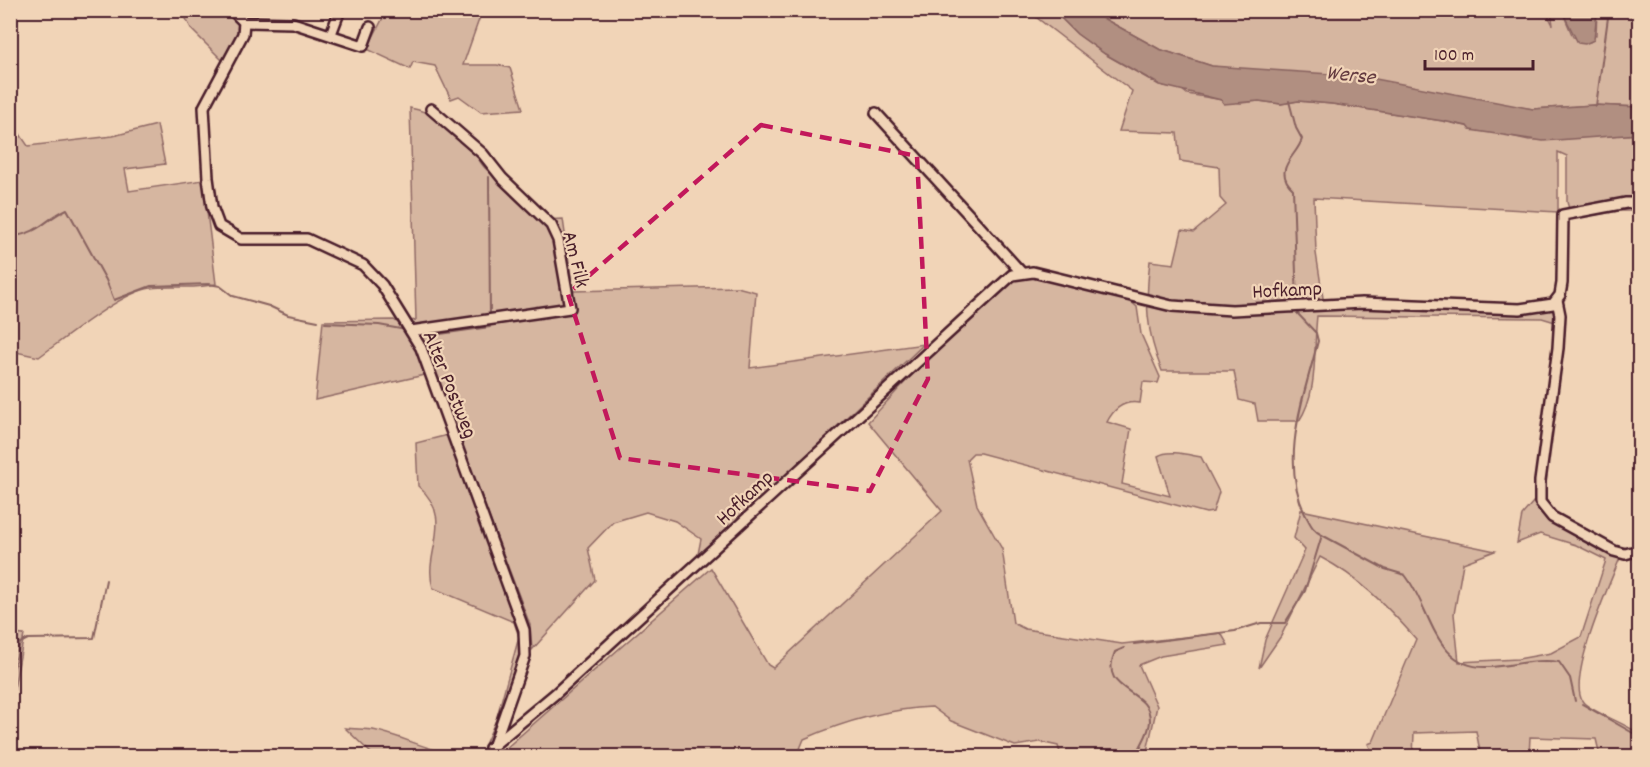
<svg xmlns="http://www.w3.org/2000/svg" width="1650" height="767" font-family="Dekko,sans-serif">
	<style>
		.green { fill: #d6b6a0; stroke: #906a66; stroke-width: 1.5 }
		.water { fill: #b18f81; stroke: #88625f; stroke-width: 1.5 }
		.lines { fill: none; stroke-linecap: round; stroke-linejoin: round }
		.stream { stroke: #88625f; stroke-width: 2 }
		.minor-casing { stroke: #4a1f2b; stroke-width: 14 }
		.minor { stroke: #f1d4b7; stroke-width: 9 }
		.marked { fill: none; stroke: #c2185b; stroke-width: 4.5; stroke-dasharray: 12 8; stroke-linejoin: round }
		.labels { text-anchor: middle; stroke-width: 4.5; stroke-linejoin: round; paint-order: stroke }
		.street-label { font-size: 21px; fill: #4a1f2b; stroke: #f1d4b7 }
		.water-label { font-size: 22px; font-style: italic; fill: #643b40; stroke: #f1d4b7 }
	</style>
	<rect width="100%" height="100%" fill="#f1d4b7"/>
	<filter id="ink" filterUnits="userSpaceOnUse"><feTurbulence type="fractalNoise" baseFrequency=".0167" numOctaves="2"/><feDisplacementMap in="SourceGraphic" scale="12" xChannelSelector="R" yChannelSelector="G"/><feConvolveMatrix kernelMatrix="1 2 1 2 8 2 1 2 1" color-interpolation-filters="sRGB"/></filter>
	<g filter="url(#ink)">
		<g class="green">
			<polygon points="387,10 482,11 463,65 497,65 510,68 523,109 481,112 459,96 451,99 435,66 413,62 410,69 367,49"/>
			<polygon points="1545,10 1553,25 1551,11 1562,11 1573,37 1590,42 1596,35 1597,11 1639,11 1639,107 1594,105 1533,109 1212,66 1159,49 1090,11"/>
			<polygon points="182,11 232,11 244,22 226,64 192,30"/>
			<path d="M1028 11H1054L1077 34 1105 54 1159 85 1181 89 1187 94 1241 103 1259 101 1281 104 1298 101 1332 104 1443 121 1529 140 1639 134V211H1619L1572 219 1567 202V156L1558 152V212L1314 198 1316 253 1323 298 1320 308 1551 309 1555 312V322L1542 318 1317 316C1313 350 1319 391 1299 421H1258L1255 404 1239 400 1234 371H1162C1146 331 1145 303 1150 261L1174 264 1182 230 1194 232 1226 205 1220 198 1219 167 1180 161 1177 133 1119 131 1132 91Z"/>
			<path d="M410 108C433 112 454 128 469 145 475 152 479 162 485 168 504 185 522 202 540 220L563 219 573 291 737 287 756 292 750 368 924 344 697 559 701 539 675 521 646 512 613 522 588 548 595 580 532 650 530 625 440 387 409 321 416 320Z"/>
			<path d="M11 121 28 146 113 136 157 125 165 164 125 169 129 191 203 180 216 284C194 290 173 285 151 288 123 291 64 339 39 357L11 351Z"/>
			<path d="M1033 276 1129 300 1137 307 1141 334 1160 377 1158 383 1143 382 1140 403C1124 400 1114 408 1107 422L1131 429 1122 484 1170 496 1158 456C1169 449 1189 455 1201 457L1219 492 1213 512 1206 513 980 453H973L967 459 977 505 1002 549 1013 623 1025 629 1122 644 1221 633 1228 645 1161 656 1139 665 1157 706 1146 756H1061L1058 746 1040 742 1015 746 951 721 932 707C887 709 845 721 804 739L797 756H497L711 568 768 665 773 668 942 511 868 422 933 352 1012 279Z"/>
			<path d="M394 320C412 332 419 351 426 371L424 375 315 400 323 321Z"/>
			<path d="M448 435 521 633 522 654 486 750 480 756H374L345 728C354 729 364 729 373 730 409 737 443 761 481 753L496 720 519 637 514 622 433 588C422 552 457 520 418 486L416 443Z"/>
			<path d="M1534 501 1549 519 1620 558C1610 583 1566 680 1583 702 1591 712 1626 723 1639 734V756H1600L1596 739 1530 737 1529 756H1481L1476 731 1414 733 1413 756H1374L1368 744 1373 742 1416 639C1387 606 1359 577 1320 557L1281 636 1259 668 1265 640 1305 550 1294 538 1301 510 1495 551 1463 563 1454 614 1459 662 1518 659 1551 653 1581 637 1606 560 1576 545 1540 534 1517 543 1522 515Z"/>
			<polygon points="11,634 24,635 11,705 10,634"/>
		</g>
		<g class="water">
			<polygon points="1054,11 1090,11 1159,49 1212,66 1360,76 1533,109 1593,105 1639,107 1639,134 1543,141 1470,130 1467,126 1443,121 1332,104 1298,101 1281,104 1259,101 1224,104 1221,100 1160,85 1105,54 1077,34"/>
			<polygon points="1562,11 1597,11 1594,40 1585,44 1578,43"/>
		</g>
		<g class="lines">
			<g class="stream">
				<path d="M1289 101 1296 128 1302 139C1298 155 1271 169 1293 189L1297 302"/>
				<polyline points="1596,106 1609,10"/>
				<polyline points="489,177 490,317"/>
				<path d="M10 237C43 232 42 221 67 209L106 280 114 300 151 286 209 284 220 286 233 296 269 306 288 315 318 321"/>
				<polyline points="325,323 379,325 406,330"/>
				<polyline points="426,336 490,327"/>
				<path d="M1322 535 1385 569 1405 575C1432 609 1434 670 1489 667 1512 666 1537 658 1559 662L1570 678 1575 701"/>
				<polyline points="10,641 20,643 10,683"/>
				<polyline points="20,643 28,639 94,638 106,580"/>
				<path d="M1134 644 1235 631 1261 623H1285L1305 591 1322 535C1312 530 1310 523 1305 514 1279 458 1304 397 1318 341L1316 333 1298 314"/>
				<path d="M1124 648 1115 652C1097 694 1151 687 1150 721 1150 733 1140 745 1136 756"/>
				<polyline points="1582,704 1640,737"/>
			</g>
			<g class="minor-casing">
				<g id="minor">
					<polyline points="232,10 244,22 243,34 204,107 208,178 212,207 219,226 241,239 307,239 363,265 382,285 421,348 524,630 525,656 490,756"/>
					<polyline points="244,22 293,23 363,46 370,27"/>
					<polyline points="331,34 340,10"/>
					<polyline points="876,113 1021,272"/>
					<polyline points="1557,300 1560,315 1558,348 1540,481 1540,502 1552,517 1614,551 1625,554 1640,550"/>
					<polyline points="411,331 570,308 558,240 551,225 502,178 483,154 431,109"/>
					<polyline points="490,748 555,694 1012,275 1033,272 1172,306 1232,310 1362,303 1520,309 1553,304 1560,295 1562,283 1563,215 1626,203 1640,203"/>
				</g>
			</g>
			<use href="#minor" class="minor"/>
		</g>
	</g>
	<path class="marked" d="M761 125 917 156 928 379 870 491 620 458 568 294Z"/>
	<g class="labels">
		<g class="street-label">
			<text transform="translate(577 259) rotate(76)" y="7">Am Filk</text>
			<text transform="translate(1287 289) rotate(-3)" y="7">Hofkamp</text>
			<text transform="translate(451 384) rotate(68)" y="7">Alter Postweg</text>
			<text transform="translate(744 497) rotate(-43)" y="7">Hofkamp</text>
		</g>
		<g class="water-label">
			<text transform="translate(1351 73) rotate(6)" y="8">Werse</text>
		</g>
	</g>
	<rect width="1650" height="767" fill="none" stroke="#f1d4b7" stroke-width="36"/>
	<rect x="18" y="18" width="1614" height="731" fill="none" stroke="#4a1f2b" stroke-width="2" filter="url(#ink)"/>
	<path d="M1425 60v9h108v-9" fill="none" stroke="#4a1f2b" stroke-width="3"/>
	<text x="1434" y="60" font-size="18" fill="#4a1f2b" stroke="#f1d4b7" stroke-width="4.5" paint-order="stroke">100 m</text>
</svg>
